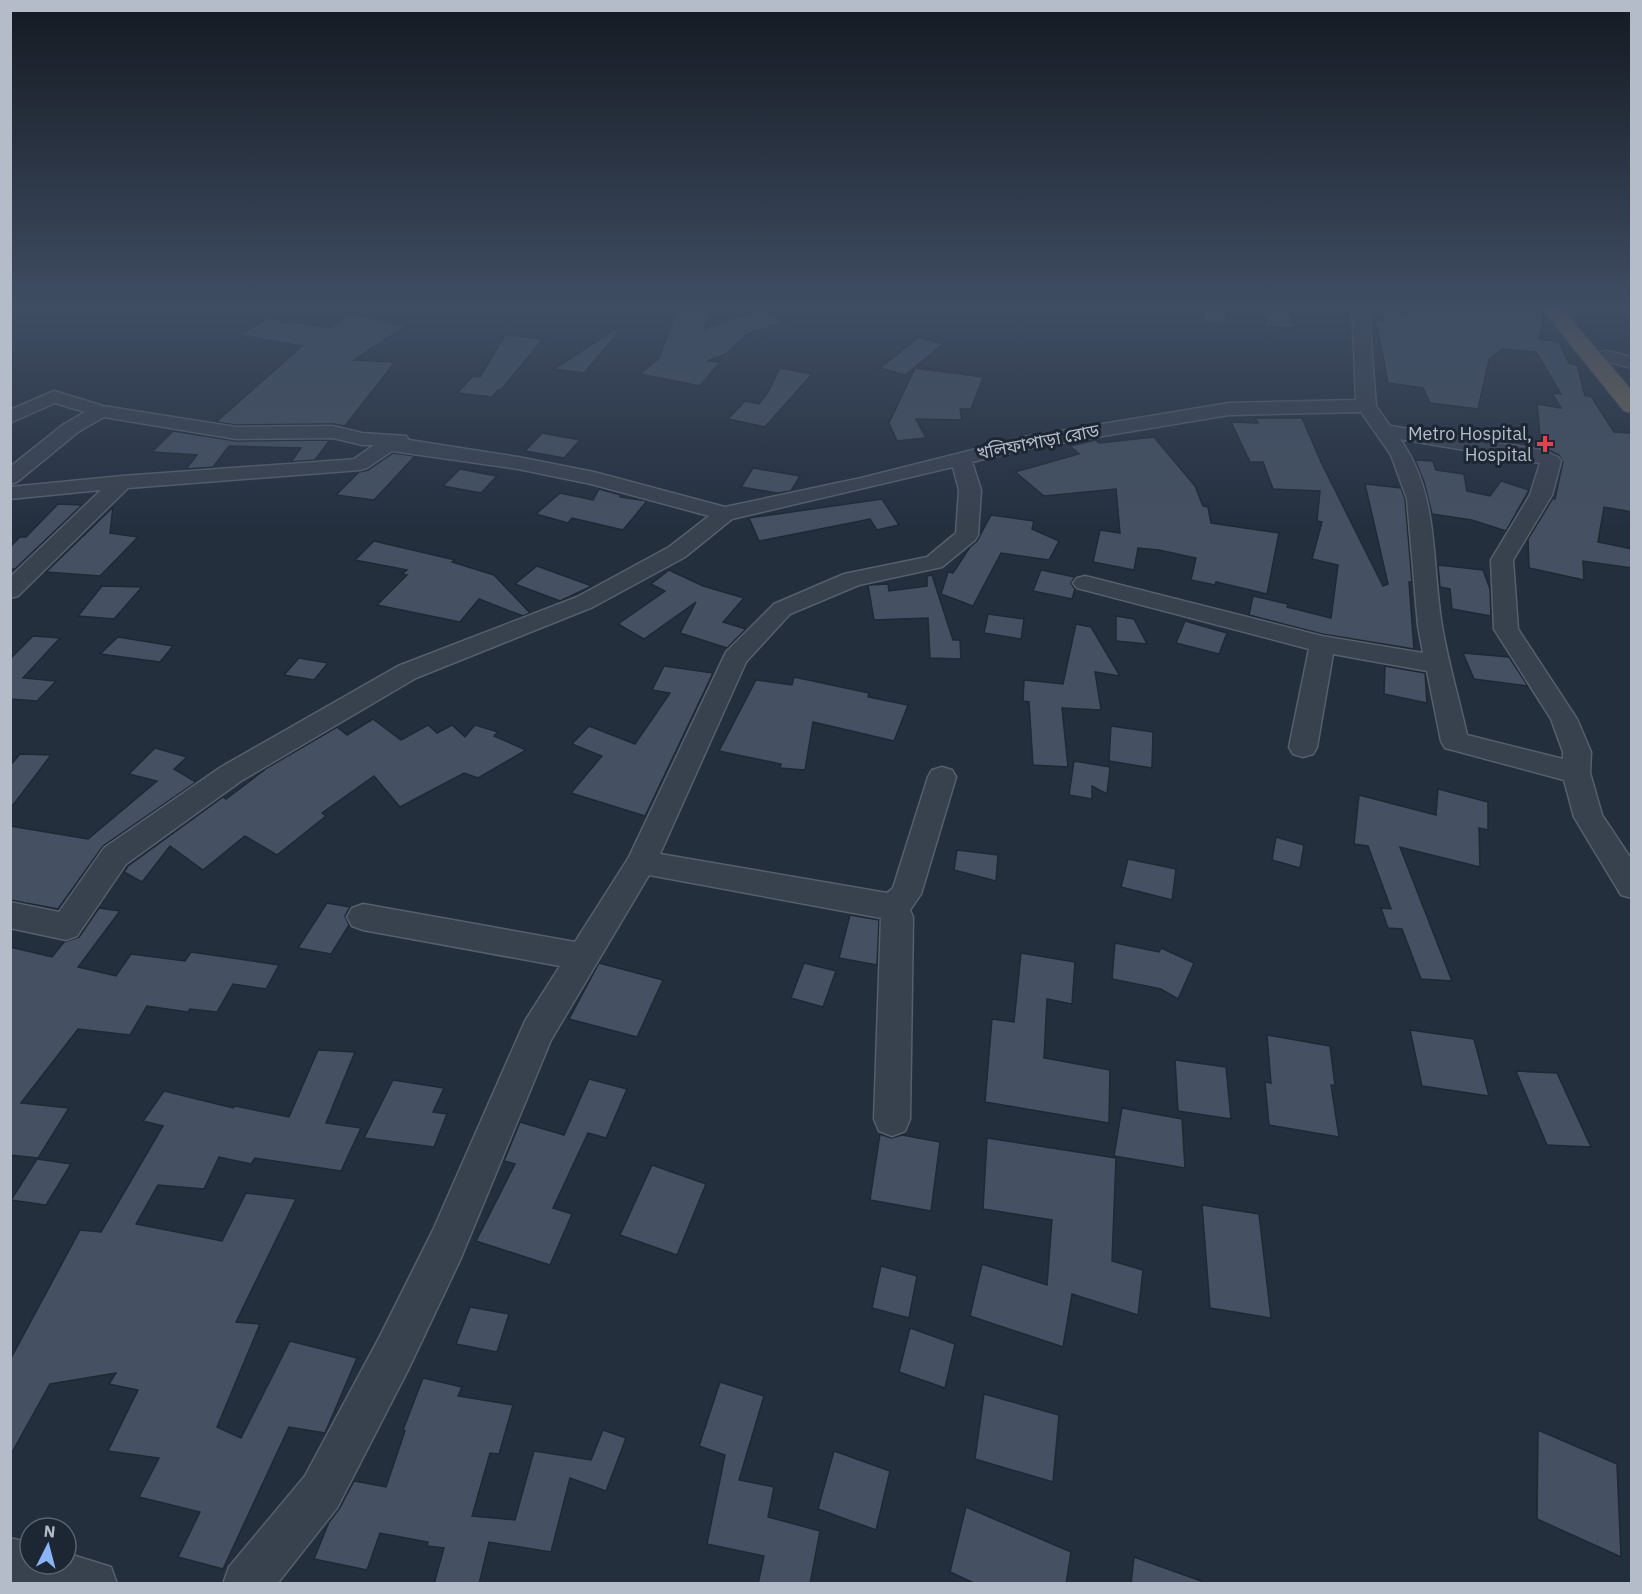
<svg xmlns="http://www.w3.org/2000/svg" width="1642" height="1594" font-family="'IBM Plex Sans','Noto Sans Bengali',sans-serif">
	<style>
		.building { fill: #455162; stroke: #1f2835; stroke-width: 1.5 }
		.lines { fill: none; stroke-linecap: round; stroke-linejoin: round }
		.street-casing { stroke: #565f6c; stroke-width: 3 }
		.highway-casing { stroke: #434c59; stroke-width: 2 }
		.street { fill: #38414e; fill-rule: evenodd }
		.highway { fill: #746855; fill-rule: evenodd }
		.health-dot { fill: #e0444e; stroke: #1d2633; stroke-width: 2 }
		.labels { text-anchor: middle; stroke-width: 6; stroke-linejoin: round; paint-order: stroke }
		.far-poi-label { font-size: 18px; fill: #b4bcc9; stroke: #1d2633; text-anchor: end }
		.far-street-label { font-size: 18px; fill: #b4bcc9; stroke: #1d2633 }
	</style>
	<rect width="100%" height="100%" fill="#242f3e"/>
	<g class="building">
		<polygon points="679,304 712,304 704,329 761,309 785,323 747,334 726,354 707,361 720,362 700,386 640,374 659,358"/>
		<polygon points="1209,304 1227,304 1226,325 1203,322"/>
		<polygon points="1275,304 1286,304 1295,328 1264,326"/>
		<polygon points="1408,304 1438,304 1477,312 1479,304 1500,304 1542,312 1544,315 1539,339 1559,342 1569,363 1577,365 1585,396 1591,396 1614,432 1632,433 1632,512 1604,507 1598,542 1632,549 1632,568 1583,561 1584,580 1529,568 1528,539 1553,498 1555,499 1563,462 1559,455 1549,450 1548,447 1541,446 1537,404 1561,408 1552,393 1561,394 1536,352 1502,349 1489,360 1478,409 1430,403 1423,388 1388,383 1376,320 1384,322 1384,309 1409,314"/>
		<polygon points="351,314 406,326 354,360 395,362 345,426 333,424 236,425 216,422 302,346 239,335 268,318 330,328"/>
		<polygon points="615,329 618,333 584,373 554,369"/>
		<polygon points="505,335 543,339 501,390 498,390 492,397 457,393 473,376 480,377"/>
		<polygon points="919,337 943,344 905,375 880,368"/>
		<polygon points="780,368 812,374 765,427 728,419 745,401 759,404 768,392"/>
		<polygon points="915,368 983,377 971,409 960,409 962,420 916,419 926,438 897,441 889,423"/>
		<polygon points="1255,418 1302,418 1321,462 1383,586 1388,584 1365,484 1401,488 1405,499 1412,582 1409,582 1414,649 1322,634 1249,615 1253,596 1288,604 1287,607 1331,618 1338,565 1312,559 1322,522 1317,521 1320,491 1273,489 1263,462 1250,462 1231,422 1258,423"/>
		<polygon points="173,431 236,441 330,440 315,460 291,462 301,448 229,446 213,467 186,469 197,455 152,452"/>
		<polygon points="542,433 580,440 564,458 525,451"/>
		<polygon points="1154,437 1195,486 1203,506 1208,507 1211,523 1279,533 1267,594 1216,582 1215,585 1191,580 1196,558 1159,550 1138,548 1134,570 1093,562 1100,530 1120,533 1116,489 1044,496 1015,472 1079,454 1070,446 1096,440 1099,443"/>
		<polygon points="393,453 415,456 374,500 336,495 359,472 368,470"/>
		<polygon points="1415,460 1433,461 1436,470 1464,474 1467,491 1490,496 1501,481 1529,490 1506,531 1472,520 1432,514 1424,482"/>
		<polygon points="753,468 800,476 791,491 778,493 741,487"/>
		<polygon points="460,469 497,476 481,493 443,486"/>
		<polygon points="599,489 621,495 620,497 647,501 623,530 572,518 568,523 536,514 560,493 593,500"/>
		<polygon points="882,499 899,525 877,530 870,519 759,541 749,518"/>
		<polygon points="58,504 82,505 15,569 10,569 10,547 20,537 26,537"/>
		<polygon points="113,507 110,533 138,537 100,576 46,572"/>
		<polygon points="991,515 1034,521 1032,529 1059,541 1049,560 1001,553 973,606 941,594 948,572 953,573 970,547 977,541"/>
		<polygon points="374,541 455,560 452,562 494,575 530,613 523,616 479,599 460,622 377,605 407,575 402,574 407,570 355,560"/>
		<polygon points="1438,565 1483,570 1490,589 1491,616 1452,609 1450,589 1440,587"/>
		<polygon points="537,566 592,586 560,601 515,584"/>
		<polygon points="669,570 703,586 744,598 723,622 746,629 727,648 680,633 696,602 644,639 618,624 665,591 651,584"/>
		<polygon points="1041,570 1075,577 1071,583 1075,589 1072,599 1033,591"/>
		<polygon points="932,575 953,640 960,640 961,659 930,658 928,618 874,620 868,585 888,584 889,591 927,586 927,576"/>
		<polygon points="102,586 142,587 114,619 78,616"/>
		<polygon points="988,614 1024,619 1021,639 984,633"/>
		<polygon points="1116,616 1134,619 1147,644 1116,641"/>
		<polygon points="1185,621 1227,633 1219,654 1176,643"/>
		<polygon points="1076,624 1091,627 1120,676 1095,672 1101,710 1062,708 1068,767 1033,765 1029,702 1023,701 1024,680 1063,684"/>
		<polygon points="33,636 60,638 23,678 56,681 37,701 10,699 10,659"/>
		<polygon points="118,637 173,646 160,662 100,654"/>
		<polygon points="1463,653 1509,657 1528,686 1474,679"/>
		<polygon points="299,658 328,663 314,680 284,675"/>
		<polygon points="664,666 713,673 645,816 571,793 602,756 572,744 589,726 635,744 670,693 652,690"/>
		<polygon points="1385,666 1425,673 1427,703 1384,694"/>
		<polygon points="794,677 869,693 868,697 908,705 894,741 813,722 805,770 780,768 781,764 719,751 756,680 792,685"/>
		<polygon points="373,719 401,740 428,725 437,733 452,725 465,737 475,725 498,732 494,736 526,750 478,778 464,773 400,807 374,776 322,813 326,816 277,855 245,836 203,870 170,846 142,882 124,872 128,866 223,797 226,799 267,768 337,727 347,735"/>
		<polygon points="1111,726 1153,732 1152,768 1109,761"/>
		<polygon points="155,748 187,757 174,769 196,782 103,846 58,909 10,900 10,826 88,839 157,781 129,774"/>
		<polygon points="20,754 51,755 10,809 10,766"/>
		<polygon points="1074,761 1110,767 1107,794 1092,786 1092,799 1069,795"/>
		<polygon points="1438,789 1488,802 1488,830 1479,828 1480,867 1400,847 1452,981 1421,979 1402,929 1388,928 1381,908 1391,909 1368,846 1354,844 1359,795 1436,815"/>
		<polygon points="1276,837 1304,845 1300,868 1272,860"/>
		<polygon points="957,850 998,855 996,881 954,870"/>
		<polygon points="1128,859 1176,869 1172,900 1121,887"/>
		<polygon points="327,903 350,907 345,916 349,925 331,954 298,948"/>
		<polygon points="99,908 120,911 78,967 116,976 131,954 185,961 191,952 279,965 266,989 233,984 217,1012 190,1009 188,1012 147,1006 130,1035 78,1029 21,1103 69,1108 38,1158 10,1155 10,947 52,957 64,942 79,937"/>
		<polygon points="850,915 879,920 877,965 839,958"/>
		<polygon points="1115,943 1159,952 1161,948 1194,963 1178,999 1161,989 1112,979"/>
		<polygon points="1021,953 1075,962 1072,1004 1047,999 1044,1058 1110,1070 1109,1123 985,1102 992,1019 1014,1022"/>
		<polygon points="599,963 663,980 637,1037 569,1019"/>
		<polygon points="804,963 836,971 823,1007 791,998"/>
		<polygon points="1410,1030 1474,1039 1489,1096 1422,1086"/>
		<polygon points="1267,1035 1330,1046 1335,1086 1331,1085 1339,1137 1269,1125 1265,1082 1271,1083"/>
		<polygon points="318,1050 355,1052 326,1123 361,1128 341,1171 255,1158 251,1164 219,1157 204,1189 158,1185 136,1224 222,1241 246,1193 296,1199 236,1322 260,1324 217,1427 241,1438 290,1341 357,1358 325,1433 289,1427 223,1569 178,1557 200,1512 139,1497 159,1458 108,1451 138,1390 109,1384 116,1373 50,1384 10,1456 10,1360 80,1230 101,1232 163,1126 143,1121 164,1091 233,1108 235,1106 289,1117"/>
		<polygon points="1175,1060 1226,1067 1231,1119 1178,1111"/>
		<polygon points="1516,1071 1557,1073 1591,1147 1547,1145"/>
		<polygon points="589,1079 627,1089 606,1138 588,1133 553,1208 572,1214 550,1265 476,1241 515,1164 504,1161 520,1122 564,1135"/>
		<polygon points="393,1080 444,1088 433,1112 447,1114 434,1147 364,1138"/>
		<polygon points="1122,1108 1182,1119 1185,1168 1114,1156"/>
		<polygon points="880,1134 891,1138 902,1135 940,1142 931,1211 870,1200"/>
		<polygon points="987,1138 1116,1158 1112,1261 1143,1270 1138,1315 1072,1294 1063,1347 970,1316 982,1264 1047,1285 1052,1220 983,1209"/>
		<polygon points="37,1159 71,1164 46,1205 11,1200"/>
		<polygon points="652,1165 706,1184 677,1255 620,1235"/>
		<polygon points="1202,1205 1259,1214 1271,1318 1210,1308"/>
		<polygon points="881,1266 917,1276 909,1318 872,1308"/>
		<polygon points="470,1307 509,1314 497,1352 456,1344"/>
		<polygon points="910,1328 955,1344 945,1388 899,1372"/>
		<polygon points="423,1378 462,1387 458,1396 513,1405 499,1454 490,1453 472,1516 515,1520 534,1451 591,1460 603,1430 626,1438 606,1491 570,1478 551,1552 489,1542 479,1584 434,1584 444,1548 427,1546 428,1542 380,1533 367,1570 314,1559 329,1522 339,1509 354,1481 386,1487 405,1431 403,1430"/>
		<polygon points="720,1382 764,1396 739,1480 774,1487 768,1517 820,1531 810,1584 758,1584 764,1556 707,1544 725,1455 699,1446"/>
		<polygon points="984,1394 1059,1415 1053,1482 975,1459"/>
		<polygon points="1538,1430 1617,1464 1621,1557 1537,1519"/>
		<polygon points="834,1451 890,1471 876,1530 818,1509"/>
		<polygon points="966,1507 1071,1552 1066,1584 976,1584 950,1572"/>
		<polygon points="1134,1557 1201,1581 1200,1584 1131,1584"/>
	</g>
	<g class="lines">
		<g class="street-casing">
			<g id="street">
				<path d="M1352 304H1368L1376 406 1390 426 1542 450 1558 457 1561 461 1552 495 1513 560 1518 629 1577 719 1591 752 1590 773 1602 815 1632 860V898L1621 895 1574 817 1564 780 1445 748 1441 741 1427 671 1333 654 1317 747 1313 754 1303 757 1293 754 1289 747 1309 649 1077 588 1073 583 1077 578 1085 576 1322 636 1423 653 1418 626 1407 499 1391 455 1361 412 1229 415 1025 449 972 462 981 490 978 535 975 540 942 567 859 585 790 614 746 662 660 854 887 893 893 888 928 777 932 770 942 767 952 770 956 777 921 894 910 910 913 917 910 1119 905 1131 892 1136 879 1131 874 1119 881 918 649 875 551 1040 461 1258 409 1368 337 1508 277 1584H223L229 1567 305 1476 379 1338 433 1230 525 1021 560 966 363 930 352 926 347 917 352 908 363 904 575 942 629 857 726 652 774 604 844 574 927 557 956 533 959 490 953 467 732 519 685 557 593 607 416 678 241 781 126 864 77 936 66 940 10 928V902L59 912 104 848 221 767 398 666 577 597 669 547 709 516 591 484 518 469 392 451 367 468 360 470 128 488 18 596 10 598V577L101 490 10 499V487L122 476 344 460 354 459 374 445H362L333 438 236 439 104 417 78 432 17 482 10 484V467L64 424 85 412 55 403 10 423V410L54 391 103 406 236 427 333 426 362 433 406 436 409 440 518 457 594 472 725 507 861 478 1024 437 1229 403 1356 400ZM1400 439 1540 463 1530 495 1491 560 1494 629 1551 719 1563 752V759L1467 735C1459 699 1448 662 1442 626 1431 561 1440 495 1400 439Z"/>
				<polygon points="1599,304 1632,306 1632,316 1601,308"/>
				<polygon points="1607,351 1632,357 1632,368 1601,360 1598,356 1601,352"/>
				<polygon points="10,1538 30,1543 30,1564 66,1564 66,1553 111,1567 117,1584 10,1584"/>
			</g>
		</g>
		<g class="highway-casing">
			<polygon id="highway" points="1538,304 1558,304 1632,391 1632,413 1624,411"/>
		</g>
		<use href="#street" class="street"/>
		<use href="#highway" class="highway"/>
	</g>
	<linearGradient id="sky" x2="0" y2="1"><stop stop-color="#141a22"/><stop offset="0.58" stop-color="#3f4d63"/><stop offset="1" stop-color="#3f4d63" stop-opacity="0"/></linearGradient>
	<rect width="1642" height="528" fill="url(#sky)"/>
	<path class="health-dot" d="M1542 435h6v6h6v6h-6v6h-6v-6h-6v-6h6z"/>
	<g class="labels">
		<g class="far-poi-label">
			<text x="1532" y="440">Metro Hospital,<tspan x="1532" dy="21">Hospital</tspan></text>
		</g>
		<g class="far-street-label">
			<text transform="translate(1038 442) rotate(-11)" y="6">খলিফাপাড়া রোড</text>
		</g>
	</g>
	<rect width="1642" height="1594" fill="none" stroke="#b4bcc9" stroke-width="24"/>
	<g transform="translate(48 1546) rotate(6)"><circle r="28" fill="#1d2633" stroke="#59626f" stroke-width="1.5"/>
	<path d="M0-4.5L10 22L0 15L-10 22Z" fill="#8ab4f8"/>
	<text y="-9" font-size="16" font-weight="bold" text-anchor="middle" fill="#b4bcc9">N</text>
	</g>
</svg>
